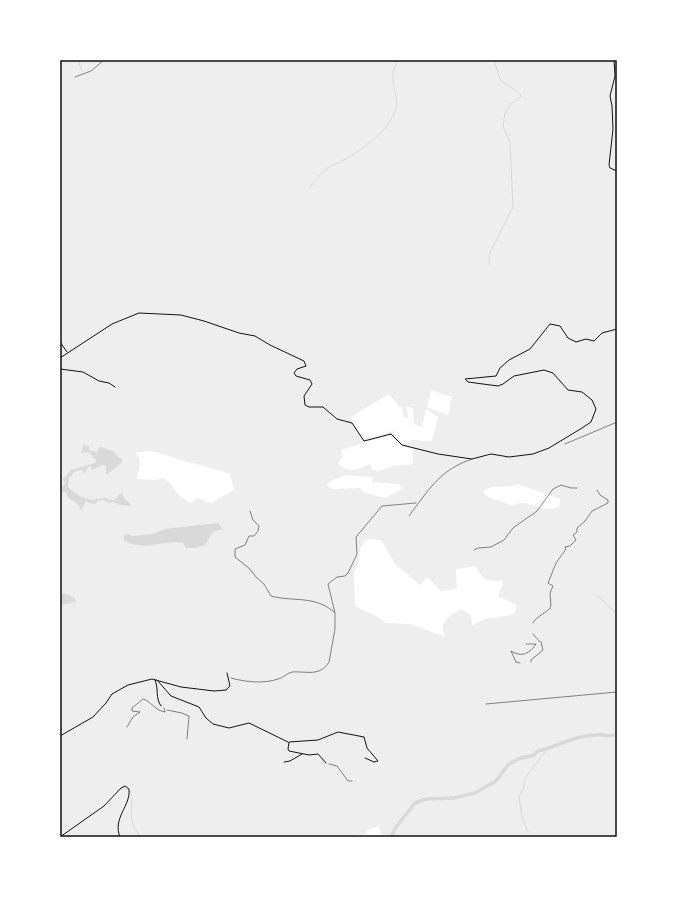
<svg xmlns="http://www.w3.org/2000/svg" width="677" height="897" font-family="'Fira Sans',sans-serif">
	<style>
		.green { fill: #eee; fill-rule: evenodd }
		.water { fill: #d9d9d9 }
		.lines { fill: none; stroke-linecap: round; stroke-linejoin: round }
		.stream { stroke: #d9d9d9; stroke-width: 1 }
		.river { stroke: #d9d9d9; stroke-width: 3.5 }
		.path { stroke: #111; stroke-width: 0.5 }
		.service { stroke: #111; stroke-width: 0.5 }
		.minor { stroke: #111; stroke-width: 1 }
		.neatline { fill: none; stroke: #111; stroke-width: 1.5 }
	</style>
	<rect width="100%" height="100%" fill="#fff"/>
	<path class="green" d="M60 60H617V837H381L379 826 367 830V834L345 837H60ZM431 390 452 397 448 415 427 407ZM389 394 399 407H402L404 418H408L407 407 413 408 414 424 422 427 426 409 438 417 432 441 411 440V442L404 444 394 435 393 431 364 440 351 417ZM388 435 402 446 413 449V464L394 466 378 471 373 470 370 464C358 469 348 475 338 463L343 456 341 450ZM149 451C164 453 174 459 188 462 203 466 216 469 230 474L234 490 211 503 198 498 190 503 181 497 167 480 163 478 156 480 137 479C138 466 144 466 136 453ZM346 475 373 477 372 482 399 484 402 489 385 498 363 492 360 488 332 489 327 485 331 481ZM517 484 560 499 559 506C545 515 533 502 521 503 517 503 514 505 511 506 503 499 486 500 483 491 492 483 506 490 517 484ZM374 539 382 541 395 564 420 585 427 577 441 591 457 589 456 569 476 566C482 580 487 582 502 580L503 584 498 596 516 605V611L512 615 485 619 472 625 471 615 461 609 449 616 442 626 445 637 411 624 386 623 376 616 355 606 354 573 359 561 360 548 366 540Z"/>
	<g class="water">
		<path d="M84 444 89 447V450L97 452 100 447 113 451 118 457 122 459V462L108 474H106V466L103 465 91 470 92 466 88 467 85 473 82 472 84 469 73 472 72 475 69 477 68 487C78 497 91 503 106 497L107 499 114 500 122 492 124 498 132 506 120 505 113 502 109 503 104 500 97 501 96 504 88 503 86 501 81 511C80 504 73 500 69 499L66 493 60 490 65 483 63 479 72 469C74 470 93 464 96 462V459L88 452 81 453Z"/>
		<path d="M219 523 222 529 213 532 205 545 196 548H186L183 543C162 539 145 553 124 540V535L128 534 133 536 153 534 164 529Z"/>
		<polygon points="64,593 75,598 76,602 60,605 60,596"/>
	</g>
	<g class="lines">
		<g class="stream">
			<polyline points="78,60 82,71"/>
			<path d="M310 187C316 181 321 172 329 167 332 165 336 164 340 162 359 152 391 130 396 108 399 91 386 79 398 60"/>
			<polyline points="489,264 490,253 513,207 510,142 503,126 505,113 510,105 521,96 518,92 500,80 494,60"/>
			<polyline points="597,595 617,614"/>
			<polyline points="120,790 123,788 128,790"/>
			<path d="M130 791C136 810 124 818 141 837"/>
			<polyline points="528,832 522,817 519,797 524,787 525,778 547,749"/>
		</g>
		<path class="river" d="M391 837 396 827 415 803 426 799 454 798 475 793 496 781 508 765 518 759 534 755 538 751C557 747 575 735 596 735 604 734 608 738 617 734"/>
		<g class="path">
			<polyline points="75,77 91,71 104,60"/>
			<polyline points="565,444 617,422"/>
			<path d="M250 511 253 520 259 526 258 531 254 536H249L245 545 235 549V557L250 569 256 577 264 584 271 596C292 602 315 595 334 612"/>
			<polyline points="474,550 478,548 491,547 504,540 513,528 537,511 553,489 561,485 571,488 577,488"/>
			<path d="M533 623C537 615 547 614 551 606L550 593 553 586 548 583 556 563 566 549 565 547 570 546 576 540 573 535 577 532V528L585 521 592 511 608 503V500L600 495 597 490"/>
			<polyline points="533,634 540,642"/>
			<polyline points="531,662 531,660 543,650 541,642"/>
			<path d="M520 663 516 662 511 651C522 658 530 653 536 644H526"/>
			<path d="M231 678C245 682 264 684 278 679 283 678 287 673 292 672 306 671 320 677 329 662L335 629V613L328 584 337 577 345 576 348 573 357 554 356 537 382 506 416 503"/>
			<polyline points="486,704 617,692"/>
			<polyline points="167,710 182,713 189,716 187,739"/>
			<path d="M127 727 133 717 140 712 132 711V708L143 699C151 701 154 710 165 712L164 708"/>
			<polyline points="329,764 337,766 348,781 352,781"/>
		</g>
		<path class="service" d="M409 516C428 491 439 470 472 459"/>
		<g class="minor">
			<polyline points="614,60 615,76 610,96 612,106 613,129 609,165 610,168 617,171"/>
			<polyline points="60,342 67,352"/>
			<polyline points="60,358 112,324 139,313 181,315 204,321 239,333 255,336 270,345 304,361 306,366 297,369 294,373 296,376 310,380 312,384 304,396 305,405 309,407 323,407 337,419 352,423 364,441 391,434 402,445 438,454 472,459 491,454 509,457 533,454 549,448 582,428 591,422 596,409 592,400 582,392 568,390 553,373 544,370 514,376 503,384 498,386 468,382 465,379 496,376 500,368 509,360 530,349 550,324 560,326 568,338 576,342 586,339 594,341 602,333 617,329"/>
			<polyline points="60,369 83,372 99,381 109,383 115,387"/>
			<path d="M155 680C159 689 155 698 161 706"/>
			<polyline points="157,680 171,696 199,707 206,718 213,724 229,728 249,723 288,742"/>
			<polyline points="60,736 93,717 106,703 112,694 128,685 152,679 181,687 214,691 226,690 230,686 227,673"/>
			<polyline points="284,762 290,761 302,754"/>
			<polyline points="326,763 318,754 309,755 289,751 288,749 289,742 318,740 338,732 364,737 367,748 378,761 374,762 365,758"/>
			<path d="M60 837 104 806 121 788 125 786 129 789C131 806 112 818 120 837"/>
		</g>
	</g>
	<rect width="677" height="897" fill="none" stroke="#ffffff" stroke-width="122"/>
	<rect x="61" y="61" width="555" height="775" class="neatline"/>
</svg>
